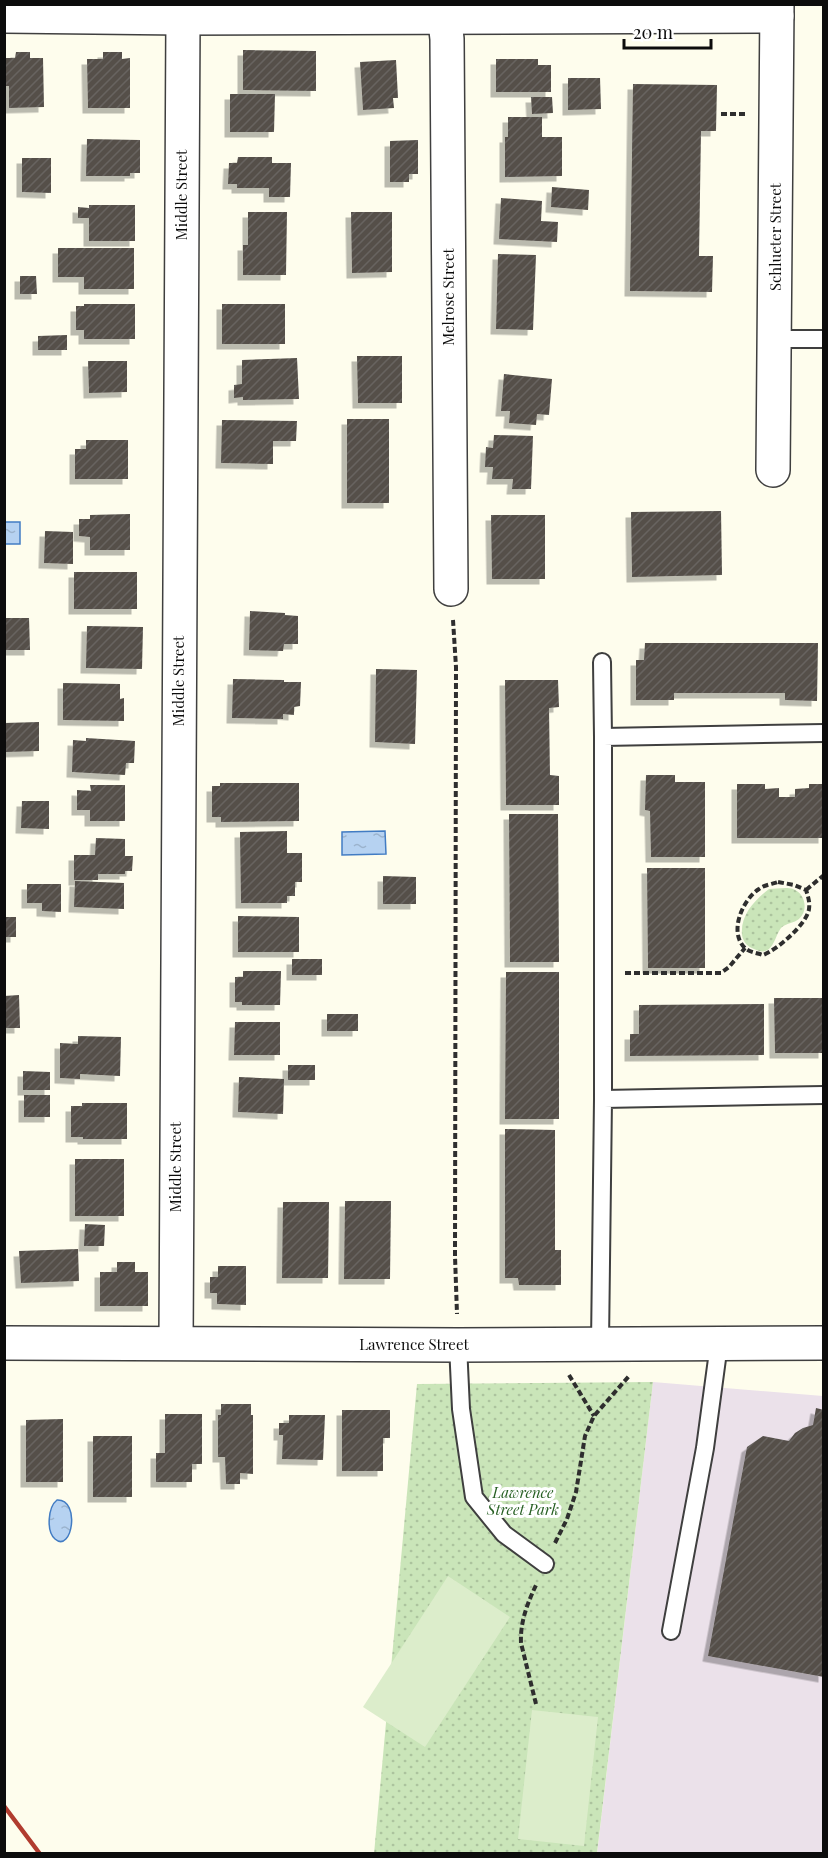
<svg xmlns="http://www.w3.org/2000/svg" width="828" height="1858" font-family="'Playfair Display',serif">
	<style>
		.industrial { fill: #ebe1ea }
		.grass { fill: url(#grass-dots) }
		.pitch { fill: #dcedcb }
		.water { fill: url(#water-ripples); stroke: #427cc3; stroke-width: 1.5 }
		.building { fill: url(#building-hatch); filter: url(#shadow) }
		.lines { fill: none; stroke-linecap: round; stroke-linejoin: round }
		.service-casing { stroke: #3f3f3f; stroke-width: 20 }
		.minor-casing { stroke: #3f3f3f; stroke-width: 36 }
		.path { stroke: #2e2e2e; stroke-width: 4; stroke-dasharray: 6 3; stroke-linecap: butt }
		.service { stroke: #fff; stroke-width: 16 }
		.minor { stroke: #fff; stroke-width: 33 }
		.rail { stroke: #b13c2f; stroke-width: 4.5 }
		.labels { text-anchor: middle; stroke-width: 6; stroke-linejoin: round; paint-order: stroke }
		.street-label { font-size: 15px; fill: #0c0c0c; stroke: #fff }
		.park-label { font-size: 15px; font-style: italic; fill: #265f22; stroke: #fff }
	</style>
	<defs>
		<pattern id="grass-dots" width="8" height="8" patternUnits="userSpaceOnUse" patternTransform="scale(1.5)"><rect width="8" height="8" fill="#cae5b9"/><path d="M2 2h.1M6 6h.1" fill="none" stroke="#acc39e" stroke-width="1.8" stroke-linecap="round"/></pattern>
		<pattern id="water-ripples" width="26" height="14" patternUnits="userSpaceOnUse" patternTransform="scale(1.5)"><rect width="26" height="14" fill="#b6d2f1"/><path d="M2 4q2-2 4 0t4 0M15 11q2-2 4 0t4 0" fill="none" stroke="#9bb3cd"/></pattern>
		<pattern id="building-hatch" width="6" height="6" patternUnits="userSpaceOnUse" patternTransform="scale(1.5)"><rect width="6" height="6" fill="#544f4a"/><path d="M-1 1l2-2M0 6l6-6M5 7l2-2" fill="none" stroke="#686460"/></pattern>
		<filter id="shadow"><feDropShadow dx="-5.5" dy="5.5" stdDeviation="0" flood-color="#0004"/></filter>
	</defs>
	<rect width="100%" height="100%" fill="#fefded"/>
	<polygon class="industrial" points="653,1382 823,1396 823,1853 597,1854"/>
	<g class="grass">
		<path d="M769 889C776 889 786 887 793 889 805 893 809 910 799 919 794 923 787 923 782 927 774 935 774 959 754 949 748 947 743 942 742 935 740 915 755 900 769 889Z"/>
		<polygon points="653,1382 597,1853 374,1854 417,1384"/>
	</g>
	<g class="pitch">
		<polygon points="448,1576 510,1617 425,1747 363,1707"/>
		<polygon points="532,1710 598,1717 584,1846 518,1839"/>
	</g>
	<g class="water">
		<rect x="5" y="522" width="15" height="22"/>
		<polygon points="385,831 386,854 342,855 342,832"/>
		<path d="M57 1500C81 1499 72 1554 55 1539 46 1531 48 1507 57 1500Z"/>
	</g>
	<g class="building">
		<polygon points="243,50 316,51 316,91 243,90"/>
		<polygon points="16,52 30,52 30,58 43,58 44,107 9,108 9,86 4,86 4,58 15,58"/>
		<polygon points="103,52 122,52 122,59 130,58 130,108 88,108 87,59 103,59"/>
		<polygon points="496,59 538,59 538,65 551,65 551,92 496,92"/>
		<polygon points="396,60 398,98 393,98 394,108 363,110 360,62"/>
		<polygon points="568,78 600,78 601,109 568,110"/>
		<polygon points="633,84 717,85 716,131 701,131 699,256 713,256 712,292 630,291"/>
		<polygon points="230,94 275,94 274,132 230,132"/>
		<polygon points="531,97 552,97 553,113 532,114"/>
		<polygon points="508,117 542,117 542,137 562,137 562,176 505,177 505,137 508,137"/>
		<polygon points="87,139 140,140 140,173 130,173 130,176 86,176"/>
		<polygon points="418,140 418,174 409,174 409,182 390,182 390,141"/>
		<polygon points="238,157 272,157 272,163 291,163 290,197 269,197 269,188 237,188 237,184 228,184 229,163 237,163"/>
		<polygon points="22,158 51,158 51,193 22,192"/>
		<polygon points="552,187 589,190 588,210 551,207"/>
		<polygon points="501,198 542,201 541,221 558,222 557,242 499,239"/>
		<polygon points="89,205 135,205 135,241 89,241 89,218 78,218 78,207 89,208"/>
		<polygon points="248,212 287,212 286,275 243,275 243,245 248,245"/>
		<polygon points="351,212 392,212 392,272 352,273"/>
		<polygon points="58,248 134,248 134,289 84,289 84,277 58,277"/>
		<polygon points="498,254 536,255 533,330 496,329"/>
		<polygon points="20,276 36,276 37,294 20,294"/>
		<polygon points="84,304 135,304 135,339 84,339 84,330 76,330 76,306 84,306"/>
		<rect x="222" y="304" width="63" height="40"/>
		<polygon points="67,335 67,350 38,350 38,336"/>
		<polygon points="357,356 402,356 402,403 358,403"/>
		<polygon points="297,358 299,399 243,400 243,397 234,398 234,385 242,384 242,360"/>
		<polygon points="88,361 127,361 127,392 89,393"/>
		<polygon points="504,374 552,379 549,415 537,414 536,425 509,423 510,411 501,411"/>
		<rect x="347" y="419" width="42" height="84"/>
		<polygon points="222,420 297,421 296,441 273,441 273,464 221,463"/>
		<polygon points="494,435 533,436 531,489 512,489 513,479 492,479 493,467 485,467 486,447 493,448"/>
		<polygon points="86,440 128,440 128,479 75,479 75,449 86,449"/>
		<polygon points="721,511 722,575 632,577 631,512"/>
		<polygon points="130,514 130,550 90,550 90,537 79,536 79,519 90,519 90,515"/>
		<polygon points="491,515 545,515 545,579 492,579"/>
		<polygon points="45,531 73,532 73,564 44,563"/>
		<rect x="74" y="572" width="63" height="37"/>
		<polygon points="250,611 285,613 285,615 298,616 298,644 284,644 283,651 249,650"/>
		<polygon points="4,618 29,618 30,650 4,650"/>
		<polygon points="87,626 143,627 142,669 86,668"/>
		<polygon points="645,643 818,643 817,701 785,700 785,693 674,693 674,700 636,700 636,660 644,660"/>
		<polygon points="376,669 417,670 415,744 375,742"/>
		<polygon points="233,679 284,680 284,682 301,682 300,706 294,707 294,715 283,714 283,719 232,718"/>
		<polygon points="505,680 558,680 559,707 549,708 550,775 559,776 559,805 506,805"/>
		<polygon points="63,683 120,684 120,699 124,698 124,721 63,720"/>
		<polygon points="39,722 39,751 5,752 4,723"/>
		<polygon points="86,738 135,741 134,763 126,763 125,775 72,772 73,740 86,741"/>
		<polygon points="646,775 675,775 675,782 705,782 705,857 651,857 650,811 645,810"/>
		<polygon points="220,783 299,783 299,821 221,822 221,817 212,817 212,786 220,786"/>
		<polygon points="737,784 765,784 765,789 779,788 779,797 795,797 795,789 809,788 809,784 824,784 824,838 737,838"/>
		<polygon points="90,785 125,785 125,821 90,821 90,810 77,810 77,790 91,791"/>
		<polygon points="22,801 49,801 49,829 21,828"/>
		<polygon points="509,814 558,814 559,962 510,962"/>
		<polygon points="287,831 287,853 302,853 302,882 295,882 295,896 287,896 287,903 241,903 240,832"/>
		<polygon points="96,838 125,839 125,856 133,856 132,871 125,871 125,874 98,874 98,880 74,880 74,855 95,855"/>
		<polygon points="647,868 705,868 705,968 648,968"/>
		<polygon points="383,876 416,877 416,904 383,904"/>
		<polygon points="75,881 124,883 124,909 74,907"/>
		<polygon points="27,884 61,884 61,912 42,911 42,903 27,903"/>
		<polygon points="238,916 299,917 299,952 238,952"/>
		<rect x="4" y="917" width="12" height="20"/>
		<rect x="292" y="959" width="30" height="16"/>
		<polygon points="243,971 281,971 280,1005 242,1005 242,1002 235,1002 235,977 243,977"/>
		<polygon points="506,972 559,972 559,1119 505,1119"/>
		<polygon points="19,995 20,1028 4,1028 4,996"/>
		<polygon points="774,998 824,998 824,1053 775,1053"/>
		<polygon points="764,1004 764,1055 630,1056 630,1034 639,1034 639,1005"/>
		<rect x="327" y="1014" width="31" height="17"/>
		<polygon points="235,1022 280,1022 280,1055 234,1055"/>
		<polygon points="78,1036 121,1037 120,1076 80,1074 80,1079 60,1078 60,1043 78,1044"/>
		<rect x="288" y="1065" width="27" height="15"/>
		<polygon points="23,1071 50,1072 50,1090 23,1090"/>
		<polygon points="239,1077 284,1079 283,1114 238,1112"/>
		<rect x="24" y="1095" width="26" height="22"/>
		<polygon points="82,1103 127,1103 127,1139 83,1139 83,1137 71,1137 71,1106 82,1106"/>
		<polygon points="505,1129 555,1130 555,1250 561,1250 561,1285 519,1285 518,1278 505,1278"/>
		<rect x="75" y="1159" width="49" height="57"/>
		<polygon points="345,1201 391,1201 390,1279 344,1279"/>
		<polygon points="283,1202 329,1202 328,1278 282,1278"/>
		<polygon points="85,1224 105,1225 104,1246 84,1246"/>
		<polygon points="78,1249 79,1281 21,1283 19,1251"/>
		<polygon points="117,1262 135,1262 135,1272 148,1272 148,1306 100,1306 100,1272 117,1272"/>
		<polygon points="218,1266 246,1266 246,1305 217,1304 217,1293 210,1293 210,1277 218,1277"/>
		<polygon points="221,1404 251,1404 251,1415 253,1415 253,1474 240,1473 240,1484 226,1484 225,1457 218,1457 218,1415 221,1415"/>
		<polygon points="816,1408 824,1410 824,1677 708,1656 747,1447 763,1436 789,1441 795,1433 803,1428 813,1425"/>
		<polygon points="342,1410 390,1410 390,1438 383,1438 383,1471 342,1471"/>
		<polygon points="165,1414 202,1414 202,1464 192,1464 192,1482 156,1482 156,1453 165,1453"/>
		<polygon points="289,1415 325,1415 323,1460 282,1459 283,1435 279,1435 279,1423 289,1423"/>
		<polygon points="63,1419 63,1482 26,1482 26,1420"/>
		<rect x="93" y="1436" width="39" height="61"/>
	</g>
	<g class="lines">
		<g class="service-casing">
			<g id="service">
				<polyline points="775,339 824,339"/>
				<polyline points="602,662 603,737"/>
				<polyline points="603,1099 603,737 824,733"/>
				<polyline points="600,1344 603,1099 824,1095"/>
				<polyline points="458,1345 461,1409 474,1497 504,1534 545,1564"/>
				<polyline points="671,1631 705,1448 719,1344"/>
			</g>
		</g>
		<g class="minor-casing">
			<g id="minor">
				<polyline points="443,4 447,39 451,589"/>
				<polyline points="4,16 183,18 777,16"/>
				<polyline points="773,470 777,4"/>
				<polyline points="4,1343 458,1345 824,1343"/>
				<polyline points="176,1343 183,18"/>
			</g>
		</g>
		<g class="path">
			<polyline points="721,114 746,114"/>
			<polyline points="453,620 456,667 455,1256 457,1314"/>
			<path d="M778 882 794 885 806 890C808 896 810 902 809 909 807 924 777 950 763 955 757 953 749 952 745 948 728 932 743 899 759 889 764 885 772 884 778 882Z"/>
			<polyline points="806,890 824,875"/>
			<polyline points="625,973 721,973 729,967 745,948"/>
			<polyline points="569,1375 594,1416"/>
			<polyline points="555,1543 567,1519 576,1492 585,1436 594,1416 629,1376"/>
			<path d="M536 1704 521 1643C520 1621 528 1602 537 1583"/>
		</g>
		<use href="#service" class="service"/>
		<use href="#minor" class="minor"/>
		<polyline class="rail" points="4,1806 40,1854"/>
	</g>
	<g class="labels">
		<g class="street-label">
			<text transform="translate(182 195) rotate(-90)" y="5">Middle Street</text>
			<text transform="translate(776 237) rotate(-90)" y="5">Schlueter Street</text>
			<text transform="translate(449 297) rotate(-90)" y="5">Melrose Street</text>
			<text transform="translate(179 681) rotate(-90)" y="5">Middle Street</text>
			<text transform="translate(176 1167) rotate(-90)" y="5">Middle Street</text>
			<text x="414" y="1350">Lawrence Street</text>
		</g>
		<g class="park-label">
			<text x="523" y="1498">Lawrence<tspan x="523" dy="17">Street Park</tspan></text>
		</g>
	</g>
	<rect width="828" height="1858" fill="none" stroke="#0c0c0c" stroke-width="12"/>
	<path d="M624 39v9h87v-9" fill="none" stroke="#0c0c0c" stroke-width="3"/>
	<text x="633" y="39" font-size="18" fill="#0c0c0c" stroke="#ffffff" stroke-width="4.5" paint-order="stroke">20 m</text>
</svg>
